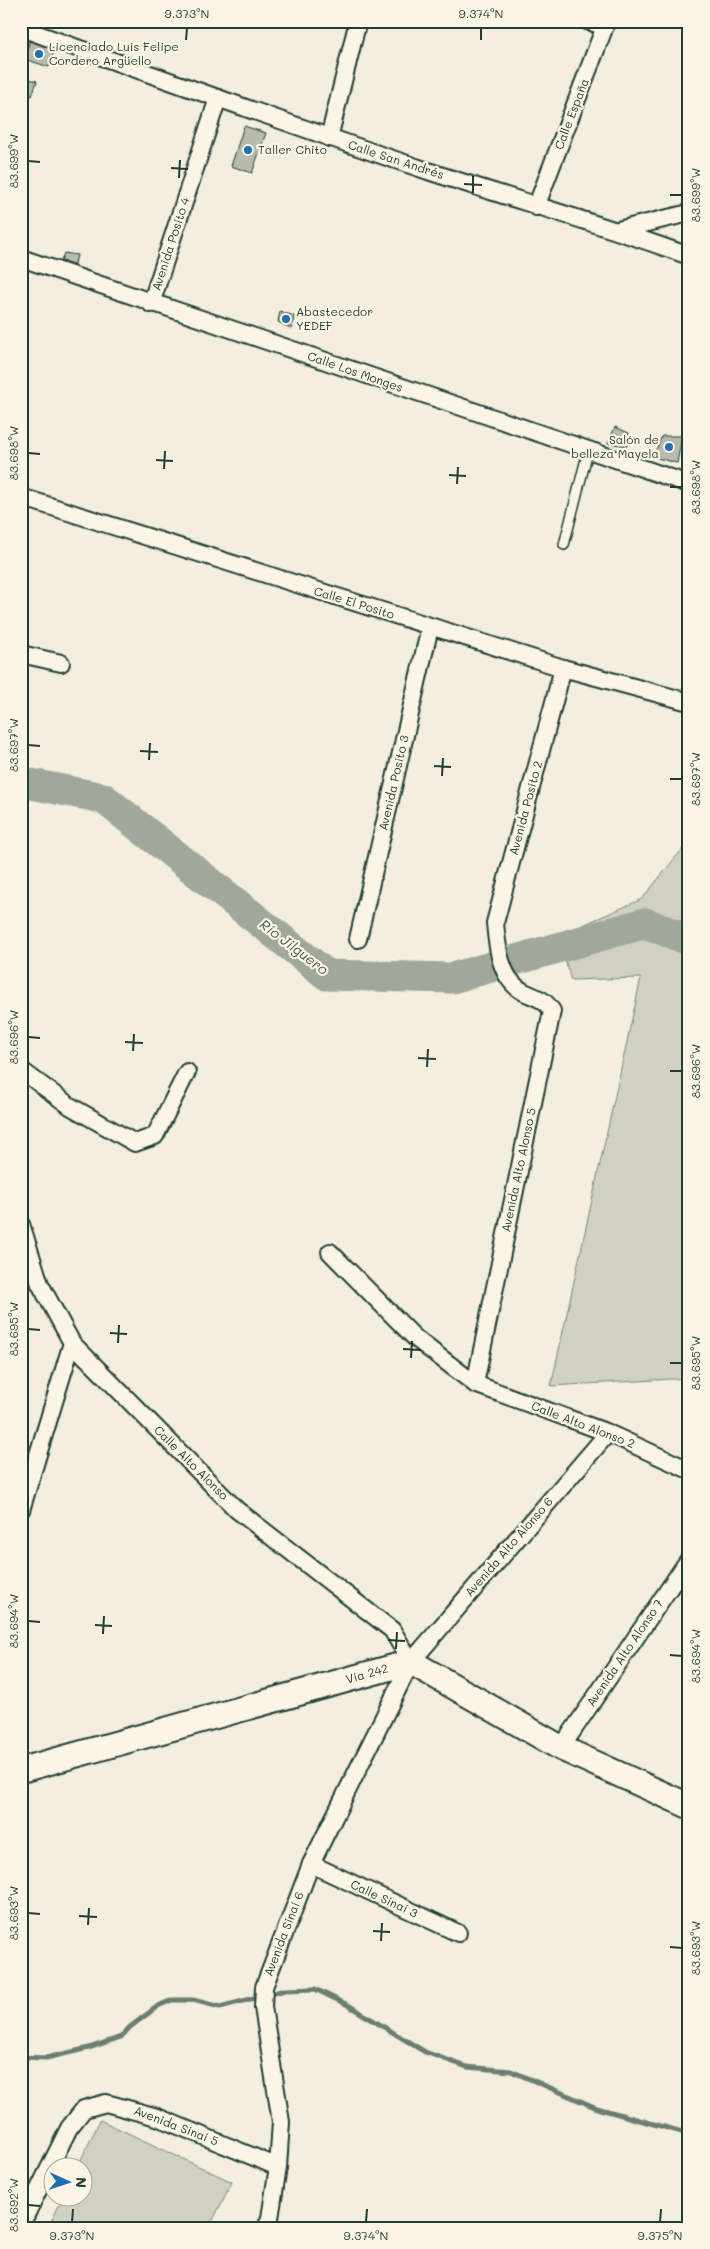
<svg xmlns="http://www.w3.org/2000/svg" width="710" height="2249" font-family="Mali,sans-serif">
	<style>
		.green { fill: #d0d1c2; stroke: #78877b }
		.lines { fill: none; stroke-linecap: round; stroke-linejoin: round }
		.stream { stroke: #6c7d72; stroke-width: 5 }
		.river { stroke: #a0a89b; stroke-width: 31 }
		.building { fill: #b8bcae; stroke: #1f3d34 }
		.lane-casing { stroke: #1f3d34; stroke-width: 12 }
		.street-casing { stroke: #1f3d34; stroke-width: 20 }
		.secondary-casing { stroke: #1f3d34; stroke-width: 28 }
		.lane { stroke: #fcf5e5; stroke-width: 9 }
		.street { stroke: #fcf5e5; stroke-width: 16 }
		.secondary { stroke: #fcf5e5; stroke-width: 24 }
		.ticks { fill: none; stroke: #1f3d34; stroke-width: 2 }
		.poi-dot { fill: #1f6fb2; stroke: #fcf5e5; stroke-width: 2 }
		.labels { text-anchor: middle; stroke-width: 4.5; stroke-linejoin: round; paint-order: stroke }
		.poi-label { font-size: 12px; fill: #1f3d34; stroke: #fcf5e5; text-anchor: start }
		.street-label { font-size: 12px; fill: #1f3d34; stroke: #fcf5e5 }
		.water-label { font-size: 14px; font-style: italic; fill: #465d53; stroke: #fcf5e5 }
		.neatline { fill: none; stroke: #1f3d34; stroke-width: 2 }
		.ticks-label { font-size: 12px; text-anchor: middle; fill: #1f3d34 }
	</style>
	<rect width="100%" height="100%" fill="#f3eede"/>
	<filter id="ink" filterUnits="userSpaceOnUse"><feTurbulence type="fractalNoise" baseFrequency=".02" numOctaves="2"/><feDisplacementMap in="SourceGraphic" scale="10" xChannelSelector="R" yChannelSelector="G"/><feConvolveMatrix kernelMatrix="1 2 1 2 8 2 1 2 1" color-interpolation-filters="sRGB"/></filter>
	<g filter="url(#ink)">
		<g class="green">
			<polygon points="689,841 689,1378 551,1386 641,978 571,980 558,936 642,899"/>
			<polygon points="100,2120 232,2182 209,2228 48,2228 63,2197 82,2196 82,2166 78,2166"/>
		</g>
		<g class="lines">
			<polyline class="stream" points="21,2057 46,2058 89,2048 121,2037 130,2027 158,2006 172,2000 193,2000 220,2007 285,1990 315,1989 348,2005 425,2052 467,2067 511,2071 597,2108 689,2134"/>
			<polyline class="river" points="21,782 103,798 327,975 452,978 645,923 689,940"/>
		</g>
		<g class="building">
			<polygon points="21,37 30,40 24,59 21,58"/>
			<polygon points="30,40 55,49 49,67 24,59"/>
			<polygon points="21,77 37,81 32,96 21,93"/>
			<polygon points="244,126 266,133 252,173 231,166"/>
			<polygon points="64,253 77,255 75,264 61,261"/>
			<polygon points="280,311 294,316 292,329 278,322"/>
			<polygon points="615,427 629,433 627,446 608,443"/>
			<polygon points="662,436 682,436 677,463 653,457"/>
		</g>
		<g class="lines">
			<g class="lane-casing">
				<polyline id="lane" points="564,545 588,451"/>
			</g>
			<g class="street-casing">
				<g id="street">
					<polyline points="587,21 605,26"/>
					<path d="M21 28C159 77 296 127 434 173 519 201 605 225 689 256"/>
					<polyline points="329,138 358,21"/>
					<polyline points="536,207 607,21"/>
					<polyline points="618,230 689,213"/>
					<polyline points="21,258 689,484"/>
					<polyline points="151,304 218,98"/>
					<polyline points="21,497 563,668 689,702"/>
					<polyline points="21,654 61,663"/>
					<polyline points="358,939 430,627"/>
					<polyline points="21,1070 70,1106 135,1143 155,1136 187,1072"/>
					<polyline points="21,1224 40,1284 72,1343 237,1510 392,1630 411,1662"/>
					<polyline points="330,1252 415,1338 475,1384 608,1433 689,1470"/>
					<path d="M475 1384 552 1011C544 998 536 998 524 992 500 980 497 946 495 923L563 668"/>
					<polyline points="21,1510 72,1343"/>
					<polyline points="561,1748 689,1559"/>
					<polyline points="311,1864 458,1933"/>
					<polyline points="21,2225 69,2128 84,2109 106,2103 157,2117 278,2167"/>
					<polyline points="266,2228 270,2218 278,2167 281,2122 263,2007 264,1987 311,1864 411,1662 608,1433"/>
				</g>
			</g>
			<g class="secondary-casing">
				<polyline id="secondary" points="21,1770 411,1662 561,1748 689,1806"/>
			</g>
			<use href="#lane" class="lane"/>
			<use href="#street" class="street"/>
			<use href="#secondary" class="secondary"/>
		</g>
	</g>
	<path class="ticks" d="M186 40 187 28M481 40V28M28 161 40 162M171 168 188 169M179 178 180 160M464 184 482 185M473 193V176M670 195H682M28 453 40 454M156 460 173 461M164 469 165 451M449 475 466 476M457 484 458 467M670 487H682M28 745 40 746M140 751 158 752M149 760 150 743M434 766 451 767M442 776 443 758M670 779H682M28 1037 40 1038M125 1042 143 1043M133 1051 134 1034M418 1058 436 1059M427 1067 428 1049M670 1071H682M28 1329 40 1330M110 1333 127 1334M118 1343 119 1325M403 1349 421 1350M411 1358 412 1341M670 1363H682M28 1621 40 1622M95 1625 112 1626M103 1634 104 1616M388 1640 405 1641M396 1649 397 1632M670 1655 682 1656M28 1913 40 1914M79 1916 97 1917M88 1925 89 1908M373 1931 390 1932M381 1941 382 1923M670 1947 682 1948M28 2205 40 2206M72 2222 73 2209M366 2222 367 2209M660 2222 661 2209"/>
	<g class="poi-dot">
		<circle cx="39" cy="54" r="5"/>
		<circle cx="248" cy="150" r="5"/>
		<circle cx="286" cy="319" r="5"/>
		<circle cx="669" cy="447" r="5"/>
	</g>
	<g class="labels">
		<g class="poi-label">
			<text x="49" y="51">Licenciado Luis Felipe<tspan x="49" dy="14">Cordero Argüello</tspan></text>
			<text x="258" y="154">Taller Chito</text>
			<text x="296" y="316">Abastecedor<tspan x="296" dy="14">YEDEF</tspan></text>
			<text x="659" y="444" text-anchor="end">Salón de<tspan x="659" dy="14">belleza Mayela</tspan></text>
		</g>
		<g class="street-label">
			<text transform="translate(572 114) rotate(-69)" y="4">Calle España</text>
			<text transform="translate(396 160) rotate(18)" y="4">Calle San Andrés</text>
			<text transform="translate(171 244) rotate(-72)" y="4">Avenida Posito 4</text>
			<text transform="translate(355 372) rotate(19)" y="4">Calle Los Monges</text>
			<text transform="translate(354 603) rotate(17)" y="4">Calle El Posito</text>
			<text transform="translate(394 783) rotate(-77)" y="4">Avenida Posito 3</text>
			<text transform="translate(526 808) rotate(-75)" y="4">Avenida Posito 2</text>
			<text transform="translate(519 1170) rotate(-78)" y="4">Avenida Alto Alonso 5</text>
			<text transform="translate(583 1425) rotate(21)" y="4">Calle Alto Alonso 2</text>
			<text transform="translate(191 1463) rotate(45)" y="4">Calle Alto Alonso</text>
			<text transform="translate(509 1547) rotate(-49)" y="4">Avenida Alto Alonso 6</text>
			<text transform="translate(625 1653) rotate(-56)" y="4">Avenida Alto Alonso 7</text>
			<text transform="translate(367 1674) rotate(-16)" y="4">Vía 242</text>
			<text transform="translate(384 1899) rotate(25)" y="4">Calle Sinaí 3</text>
			<text transform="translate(284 1934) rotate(-69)" y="4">Avenida Sinaí 6</text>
			<text transform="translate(176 2126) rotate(21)" y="4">Avenida Sinaí 5</text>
		</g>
		<g class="water-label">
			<text transform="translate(294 947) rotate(37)" y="5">Río Jilguero</text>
		</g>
	</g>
	<rect width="710" height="2249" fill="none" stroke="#fcf5e5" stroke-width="55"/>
	<g transform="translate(68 2182) rotate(93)"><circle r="24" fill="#fcf5e5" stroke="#a4ab9e"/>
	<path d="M0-4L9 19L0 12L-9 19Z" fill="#1f6fb2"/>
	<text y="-8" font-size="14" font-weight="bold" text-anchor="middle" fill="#1f3d34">N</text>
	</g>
	<rect x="28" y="28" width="654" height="2194" class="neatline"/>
	<g class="ticks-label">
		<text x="187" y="18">9.373°N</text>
		<text x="481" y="18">9.374°N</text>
		<text transform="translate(14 161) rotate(-90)" y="4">83.699°W</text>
		<text transform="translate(696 195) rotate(-90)" y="4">83.699°W</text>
		<text transform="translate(14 453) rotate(-90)" y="4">83.698°W</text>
		<text transform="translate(696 487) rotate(-90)" y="4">83.698°W</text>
		<text transform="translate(14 745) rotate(-90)" y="4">83.697°W</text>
		<text transform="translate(696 779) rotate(-90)" y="4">83.697°W</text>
		<text transform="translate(14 1037) rotate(-90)" y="4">83.696°W</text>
		<text transform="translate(696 1071) rotate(-90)" y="4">83.696°W</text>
		<text transform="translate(14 1329) rotate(-90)" y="4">83.695°W</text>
		<text transform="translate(696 1363) rotate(-90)" y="4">83.695°W</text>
		<text transform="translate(14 1621) rotate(-90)" y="4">83.694°W</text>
		<text transform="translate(696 1656) rotate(-90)" y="4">83.694°W</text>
		<text transform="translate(14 1913) rotate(-90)" y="4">83.693°W</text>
		<text transform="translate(696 1948) rotate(-90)" y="4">83.693°W</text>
		<text transform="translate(14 2205) rotate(-90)" y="4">83.692°W</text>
		<text x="72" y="2240">9.373°N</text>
		<text x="366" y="2240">9.374°N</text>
		<text x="660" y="2240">9.375°N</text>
	</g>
</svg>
